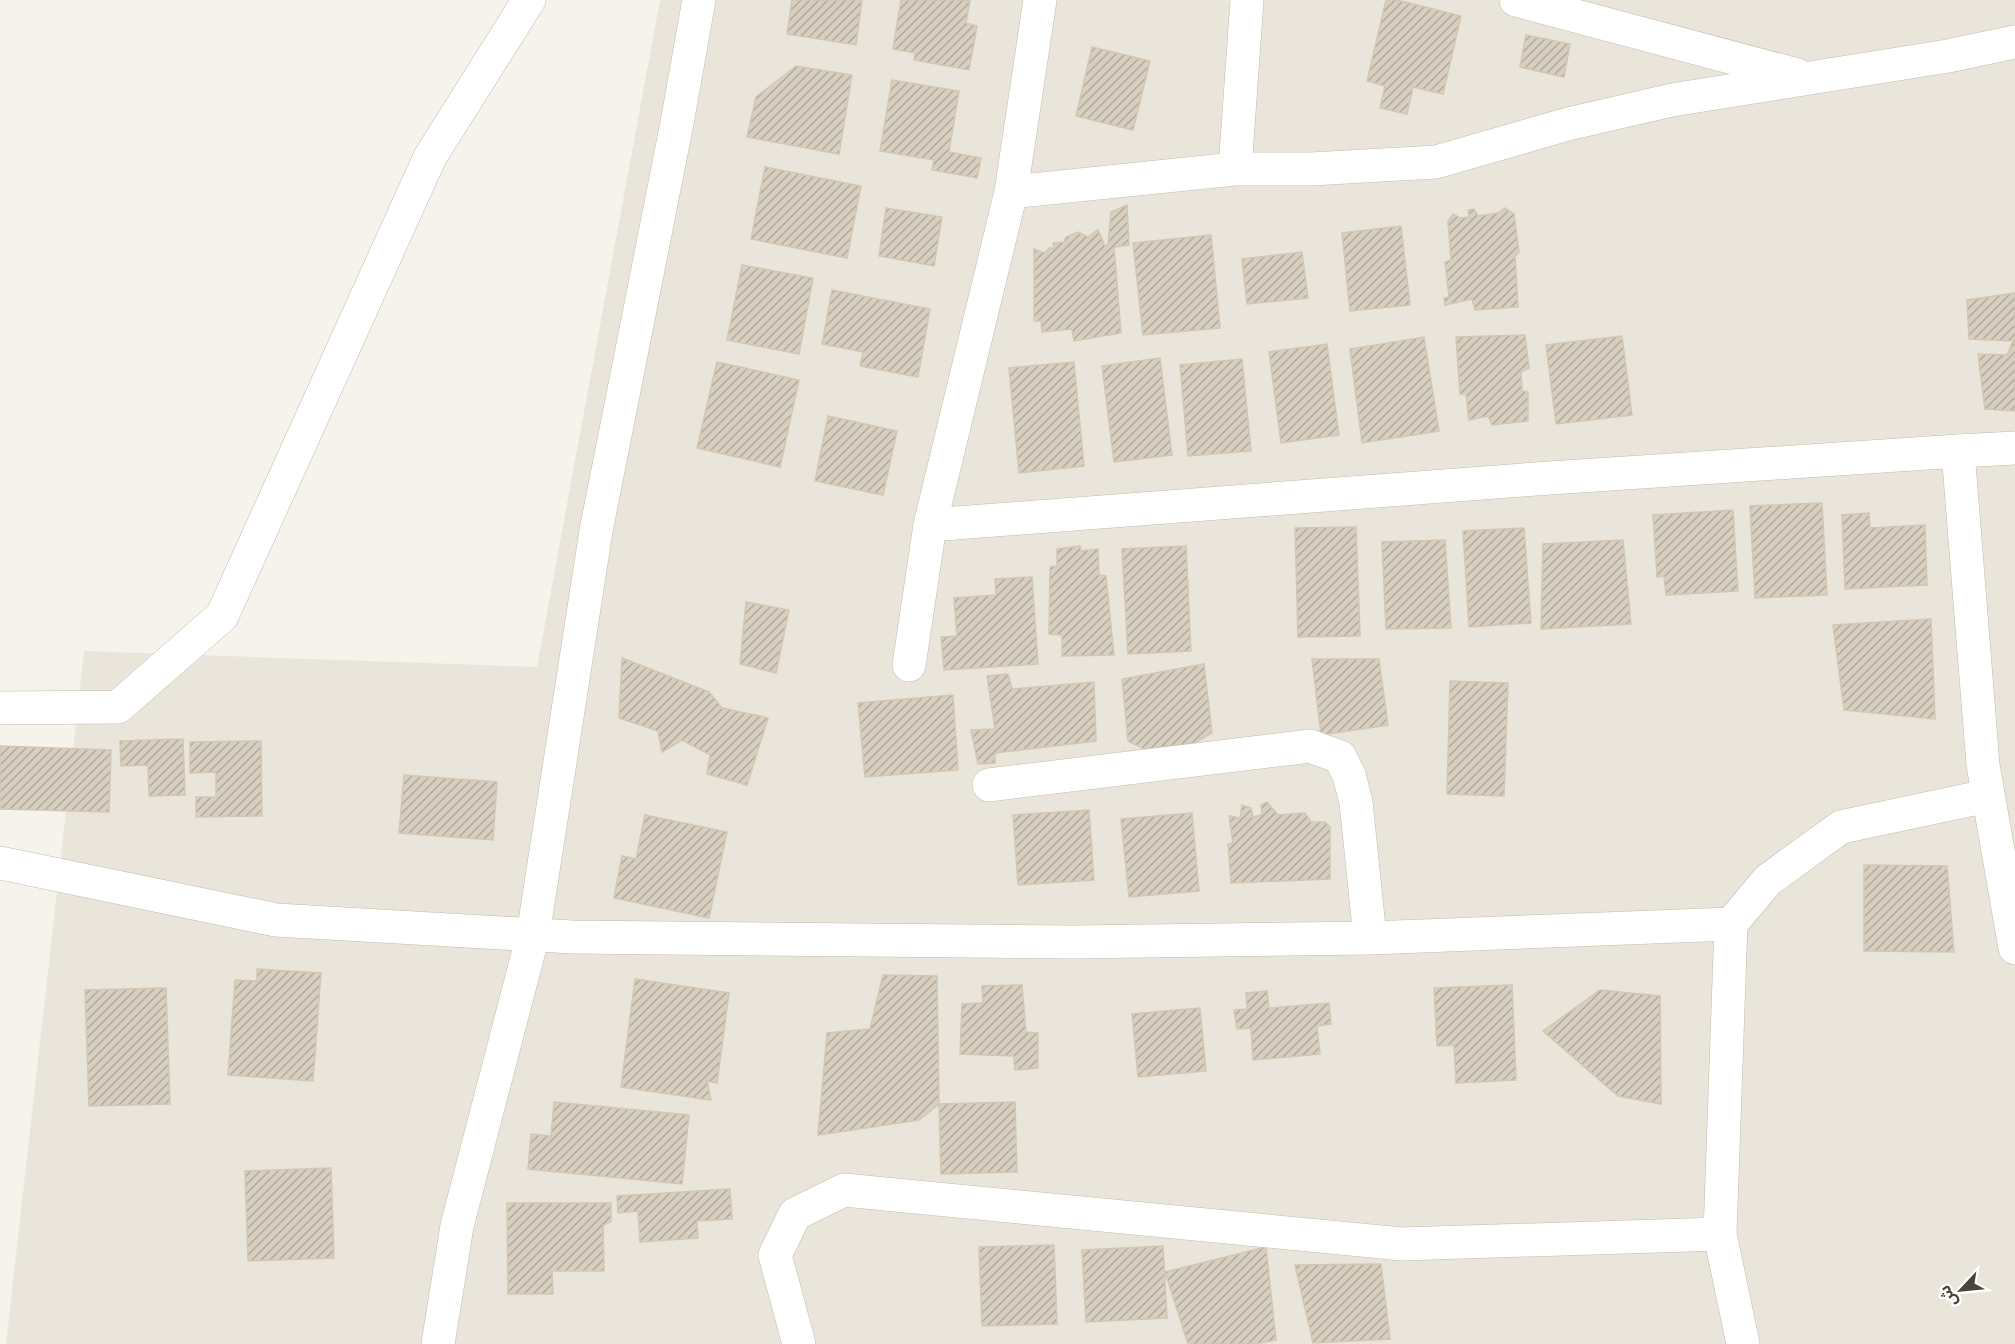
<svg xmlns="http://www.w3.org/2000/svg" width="2015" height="1344" font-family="Overpass,'Noto Sans Arabic',sans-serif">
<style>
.residential{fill:#eae5da}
.building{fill:url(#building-hatch);stroke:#d3c7b4;stroke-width:1.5}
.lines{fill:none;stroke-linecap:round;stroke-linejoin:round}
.minor-casing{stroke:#c2bbae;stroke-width:34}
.minor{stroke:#fff;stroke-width:33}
</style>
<defs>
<pattern id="building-hatch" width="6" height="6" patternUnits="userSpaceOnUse" patternTransform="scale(1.5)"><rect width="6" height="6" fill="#d8cfc1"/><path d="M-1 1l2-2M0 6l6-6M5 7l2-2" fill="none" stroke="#b1aa9e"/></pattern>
</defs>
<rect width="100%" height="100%" fill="#f6f3ec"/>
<path class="residential" d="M660 0H2015V1344H6L84 651 537 667Z"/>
<path class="building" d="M792 0H862L856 45 787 34Z
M901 0H970L966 23 977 26 969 70 914 60 915 53 893 49Z
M1386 0H1397L1461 16 1443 94 1413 87 1407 114 1380 108 1385 86 1367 81Z
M1526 35 1570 44 1564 77 1520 67Z
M1092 47 1150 61 1133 130 1076 116Z
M796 66 852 75 839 154 747 137 756 97Z
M892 80 959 91 949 152 981 158 977 178 932 170 934 160 880 151Z
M765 167 861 186 847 258 751 239Z
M1127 205 1129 245 1114 247 1121 333 1074 341 1072 329 1042 332 1041 321H1034V249L1045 253 1049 248H1054L1053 243 1064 242 1066 237 1078 232 1088 237 1098 230 1105 246 1108 244 1111 212Z
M886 208 942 217 934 266 879 256Z
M1505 208 1514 214 1519 252 1515 256 1518 307 1475 310 1472 299 1445 305 1444 298 1449 297 1445 262 1451 260 1448 222 1453 214 1460 218 1469 217 1468 210 1474 209 1478 216 1498 213Z
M1401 226 1410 305 1350 311 1342 233Z
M1211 235 1220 328 1143 335 1133 243Z
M1302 252 1308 298 1247 304 1242 259Z
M742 265 813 278 799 354 727 340Z
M832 290 930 309 918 377 860 366 863 352 822 344Z
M2015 293V411L1985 409 1978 354 2007 355 2013 341 1969 339 1967 300Z
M1525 335 1529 368 1521 372 1522 391 1528 392V421L1492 425 1488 416 1469 420 1466 394H1460L1456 337Z
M1622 336 1632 415 1556 424 1546 345Z
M1424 337 1439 431 1362 443 1350 349Z
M1327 344 1339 435 1281 443 1269 352Z
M1160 358 1172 455 1114 462 1102 366Z
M1242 359 1251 451 1188 456 1180 365Z
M717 362 799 380 780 467 697 448Z
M1074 362 1084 466 1019 473 1009 368Z
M828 416 897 431 883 495 815 481Z
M1822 503 1827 595 1755 598 1750 506Z
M1733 510 1738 591 1666 595 1664 576 1657 577 1653 515Z
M1869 513 1870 528 1925 525 1927 585 1845 589 1842 515Z
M1356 527 1360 636 1298 637 1295 528Z
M1524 528 1531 623 1469 627 1463 531Z
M1445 540 1451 628 1386 629 1382 542Z
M1623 540 1631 624 1541 629 1543 544Z
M1080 546 1081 551 1098 549 1099 575 1106 576 1114 655 1062 656V635L1049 634 1050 567 1057 566V549Z
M1186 546 1191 651 1128 654 1122 549Z
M1032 577 1038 664 944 670 941 637 957 636 954 598 996 595 995 579Z
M746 602 789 610 776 673 740 664Z
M1931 619 1935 719 1844 710 1833 625Z
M622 658 709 692 722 708 768 718 747 785 707 774 710 755 682 740 662 752 658 731 619 718Z
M1312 659H1379L1388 725 1321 735Z
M1204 664 1212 733 1194 743 1144 749 1128 741 1122 679Z
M1008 674 1012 689 1094 682 1096 741 995 753V763L978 764 971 730 995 729 987 676Z
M1450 681 1508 683 1504 796 1447 794Z
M953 695 958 770 865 777 858 703Z
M183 739 185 795 149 796 148 765 121 766 120 741Z
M261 741 262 816 196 817V797H216V772L190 773V742Z
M0 746 111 750 109 812 0 809Z
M404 775 497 782 493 840 399 833Z
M1267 802 1278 815 1305 813 1311 822H1325L1330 827V879L1231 883 1228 844 1233 843 1229 816 1240 818 1242 805 1251 808 1253 817 1262 815 1261 805Z
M1089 810 1094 880 1018 885 1013 815Z
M1192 813 1199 891 1129 897 1121 819Z
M645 815 727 832 709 918 614 898 622 856 636 859Z
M1864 865 1947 866 1954 952 1864 951Z
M257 969 321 973 313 1081 228 1075 235 980 257 981Z
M883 975 937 976 939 1104 919 1120 818 1135 827 1033 870 1029Z
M635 979 729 993 717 1083 707 1081 711 1100 621 1087Z
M1022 985 1026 1032 1038 1033V1068L1015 1070 1014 1056 960 1054 962 1004 983 1003 982 986Z
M1512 985 1516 1080 1456 1083 1454 1045 1437 1046 1434 988Z
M166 988 170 1104 89 1106 85 990Z
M1600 990 1660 996 1661 1104 1618 1096 1543 1031Z
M1267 991 1269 1008 1329 1003 1331 1024 1317 1026 1320 1054 1253 1060 1251 1028 1237 1029 1234 1010 1247 1009 1246 993Z
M1200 1008 1206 1071 1138 1077 1132 1014Z
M554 1102 689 1115 682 1184 528 1169 531 1134 551 1136Z
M1015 1102 1017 1172 941 1174 939 1104Z
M331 1168 334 1258 248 1261 245 1171Z
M730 1189 732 1219 697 1221 698 1238 640 1242 638 1211 618 1213 617 1196Z
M507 1203H611V1222L603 1225 604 1271H552L553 1294H508Z
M1054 1245 1057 1324 982 1326 979 1247Z
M1163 1246 1167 1318 1086 1322 1082 1250Z
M1266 1247 1276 1340 1255 1344H1188L1165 1272Z
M1381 1264 1390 1339 1313 1343 1295 1265Z"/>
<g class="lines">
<g class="minor-casing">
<path id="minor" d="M1516 0 1797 75
M1235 169 1247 0
M1011 192 1235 169H1311L1436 162 1568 124 1672 100 1948 56 2015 42
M1958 451 1983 765 2015 948
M930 525 1535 479 1958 451 2015 448
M909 665 930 525 1011 192 1040 0
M0 708 118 707 222 616 430 157 529 0
M989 785 1310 746 1340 757 1349 775 1356 802 1370 938
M0 863 276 920 572 937 1074 942 1370 938 1731 924 1720 1234 1743 1344
M1731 924 1768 880 1841 827 1987 796
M438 1344 457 1226 533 935 596 531 677 123 699 0
M799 1344 775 1255 795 1214 844 1190 1402 1244 1720 1234"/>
</g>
<use href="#minor" class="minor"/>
</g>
<g transform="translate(1961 1290) rotate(244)" stroke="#ffffff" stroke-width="4.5" paint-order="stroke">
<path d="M0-4.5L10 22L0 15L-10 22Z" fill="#4b4439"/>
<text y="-9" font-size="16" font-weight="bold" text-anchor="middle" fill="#4b4439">ش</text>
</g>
</svg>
